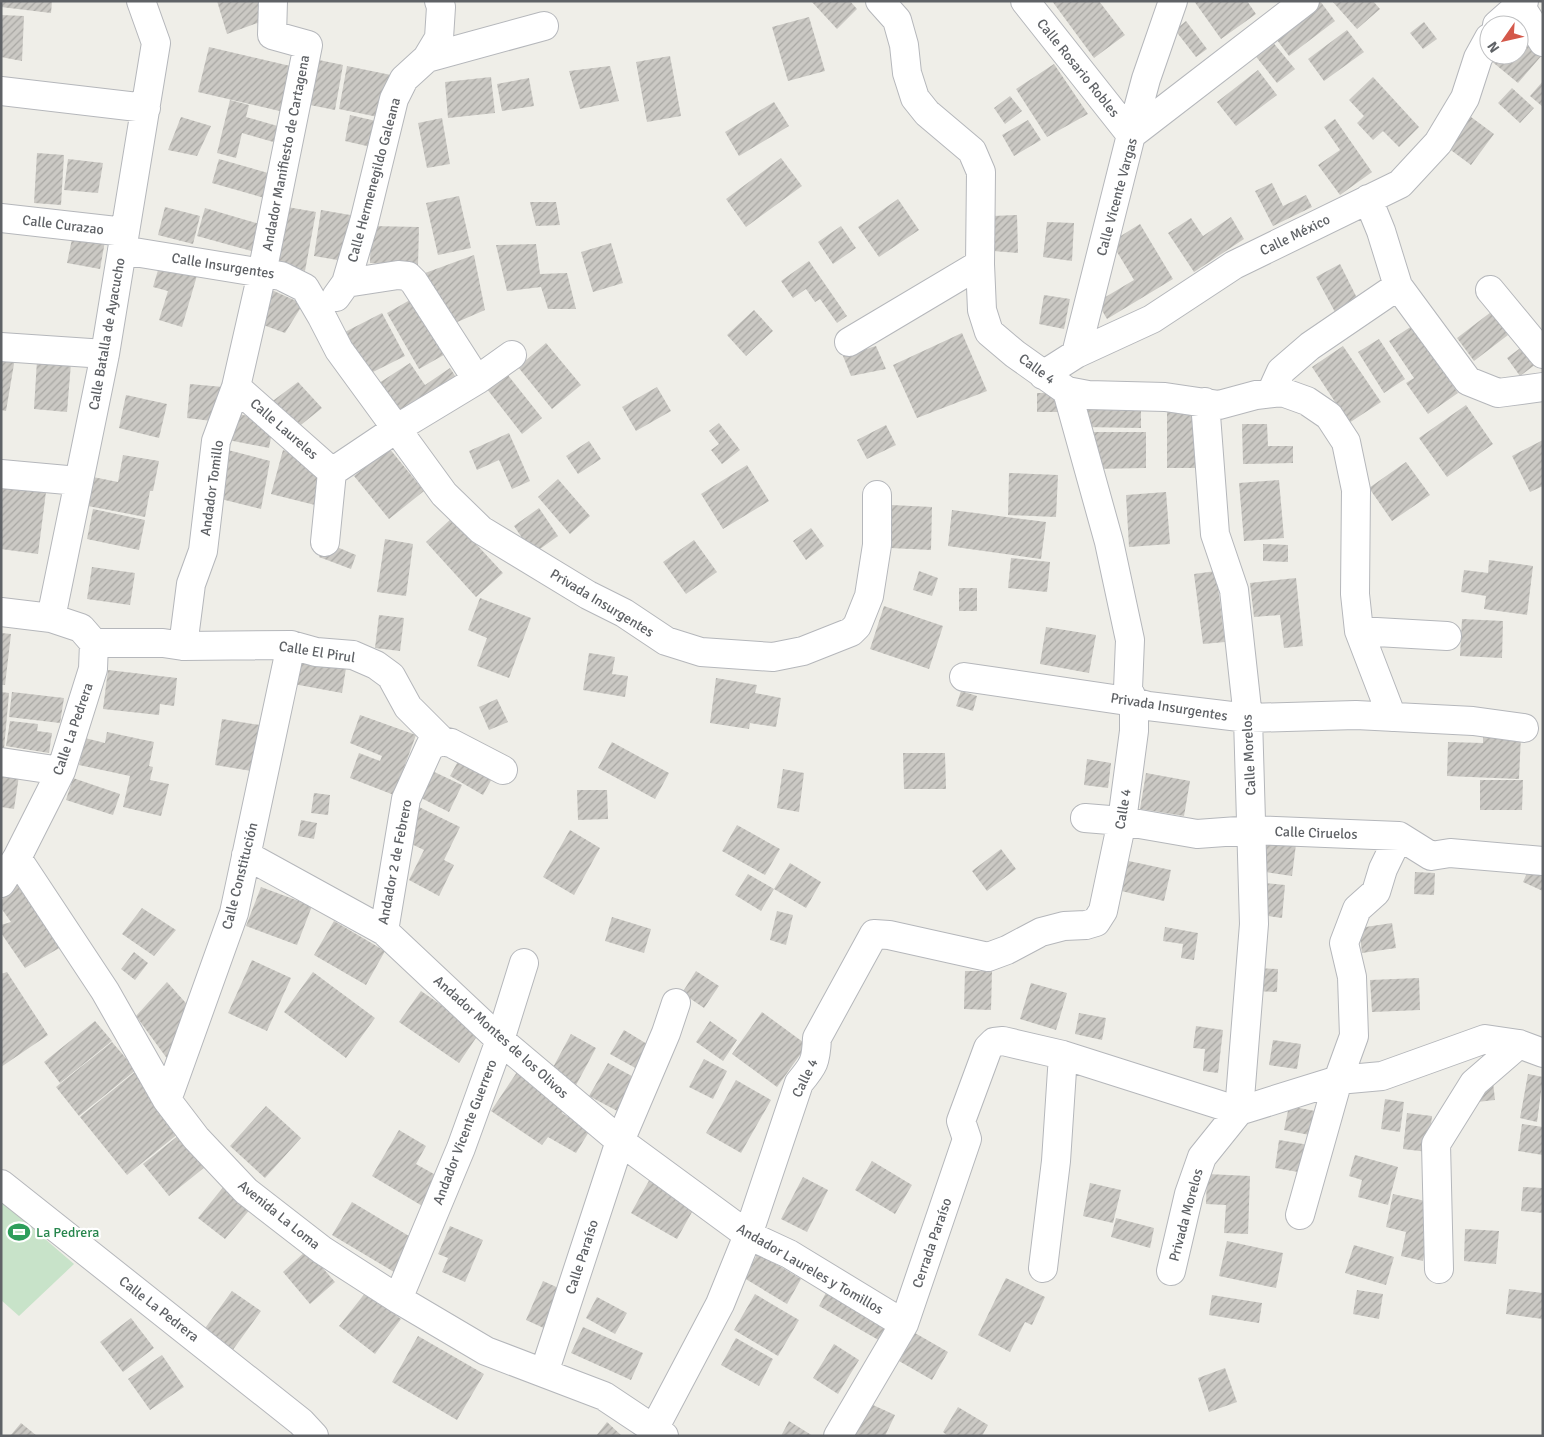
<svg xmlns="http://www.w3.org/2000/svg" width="1544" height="1437" font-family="Signika,sans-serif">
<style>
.pitch{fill:#c8e3c9}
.building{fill:url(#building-hatch)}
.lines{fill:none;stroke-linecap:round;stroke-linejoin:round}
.minor-casing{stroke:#b5b7bb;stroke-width:30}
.minor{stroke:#fff;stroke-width:28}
.labels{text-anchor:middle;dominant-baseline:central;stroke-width:4.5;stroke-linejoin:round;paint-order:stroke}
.street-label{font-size:14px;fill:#5f6266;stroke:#fff}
.leisure-label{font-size:14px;fill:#27864d;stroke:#fff;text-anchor:start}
</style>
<defs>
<pattern id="building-hatch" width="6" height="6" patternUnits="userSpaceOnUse" patternTransform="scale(1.25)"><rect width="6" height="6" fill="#cbc9c4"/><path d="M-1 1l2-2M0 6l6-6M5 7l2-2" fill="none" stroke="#a8a7a3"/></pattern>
</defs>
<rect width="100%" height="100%" fill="#efeee8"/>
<path class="pitch" d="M1 1201 74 1264 19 1316 1 1300Z"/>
<path class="building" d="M1 1H52L51 13 1 7Z
M217 1H267L260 22 227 34Z
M811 1H850L857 9 837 29Z
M1052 1H1099L1125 35 1094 58Z
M1194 1H1247L1256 14 1221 39Z
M1310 1H1320L1335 21 1289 56 1271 32Z
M1332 1H1373L1380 9 1357 29Z
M1 15 24 16 22 61 1 57Z
M809 17 825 71 788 81 772 27Z
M1514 20 1543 45V54L1518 83 1484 55 1489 49V55H1519V25H1509Z
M1186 21 1207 49 1196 57 1175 30Z
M1424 22 1437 39 1423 49 1410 33Z
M1347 30 1364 52 1324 81 1308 59Z
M1267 35 1295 69 1277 83 1250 49Z
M209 47 299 68 288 113 198 92Z
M670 56 681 116 647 122 636 62Z
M319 60 343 65 335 110 310 105Z
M1054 64 1088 114 1047 137 1016 89Z
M347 66 391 75 383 118 339 109Z
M610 66 619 101 580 109 569 71Z
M1258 70 1277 95 1236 126 1217 102Z
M491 77 495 113 448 118 445 82Z
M1373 77 1419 127 1399 147 1383 131 1373 140 1357 123 1364 116 1349 100Z
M529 78 534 106 502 111 497 84Z
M1543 81V107L1530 96Z
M1512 88 1534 108 1520 123 1498 103Z
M1010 96 1022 111 1005 124 994 108Z
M230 100 249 105 246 117 288 129 284 145 242 133 236 158 217 153Z
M774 102 789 126 739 156 725 132Z
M1467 114 1494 134 1471 165 1444 145Z
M350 115 376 121 371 147 345 141Z
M181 117 211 126 197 156 168 150Z
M442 118 450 164 427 168 418 123Z
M1335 119 1372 172 1340 195 1318 165 1340 150 1324 127Z
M1028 120 1041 140 1014 156 1002 135Z
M37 153 64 155 61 205 34 203Z
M781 158 802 186 746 227 726 199Z
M68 159 103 163 98 193 64 190Z
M219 159 275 175 268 199 212 183Z
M1272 183 1283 206 1306 195 1312 207 1273 226 1255 191Z
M459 196 471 248 438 255 426 203Z
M898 199 919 230 879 257 858 227Z
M530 202H556L560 225 536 226Z
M165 207 200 216 193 244 158 235Z
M287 207 316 212 305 271 276 265Z
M205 208 263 225 255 252 197 236Z
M321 210 356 216 349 262 314 256Z
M1017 215 1018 253 993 251 992 216Z
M1231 217 1244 239 1194 272 1168 233 1191 218 1203 236Z
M1047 222 1074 223 1072 261 1043 257Z
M1140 224 1173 279 1107 319 1097 302 1134 280 1111 242Z
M371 226 419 227 418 265 370 263Z
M841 226 856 248 833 264 818 242Z
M73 234 105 241 100 269 67 263Z
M611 243 623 283 593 292 581 252Z
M536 244 540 274 567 273 576 309H548L541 287 507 291 496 245Z
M474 255 485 310 448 326 417 276Z
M161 260 198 272 182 327 159 320 168 291 153 287Z
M809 261 847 316 837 323 820 299 815 302 806 289 793 298 781 281Z
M1340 264 1358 300 1335 312 1316 277Z
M265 287 303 304 285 333 258 323Z
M1044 295 1070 299 1064 329 1039 324Z
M417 296 449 352 419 369 387 313Z
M754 310 773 331 746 356 727 335Z
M1491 312 1508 335 1474 361 1457 338Z
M382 313 405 356 367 375 345 332Z
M1412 326 1458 393 1428 414 1406 383 1414 378 1389 341Z
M962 333 987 391 917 418 893 365Z
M1379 339 1405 379 1384 393 1358 352Z
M546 343 581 385 552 409 518 367Z
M1527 343 1540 361 1520 376 1507 358Z
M876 346 886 369 851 376 843 356Z
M1343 346 1381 402 1349 423 1312 367Z
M1 356 15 358 6 411 1 410Z
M37 360 71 363 67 412 34 409Z
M410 363 425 385 450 368 459 382 402 418 379 383Z
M503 369 542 418 522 434 483 384Z
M298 382 322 408 297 428 270 403Z
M190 384 223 387 220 422 187 418Z
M657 387 671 411 636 431 622 407Z
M1037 393H1060V412H1037Z
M126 395 167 404 159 438 119 428Z
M1085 397H1141V428L1084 427Z
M1466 405 1493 444 1447 477 1419 438Z
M1167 410H1197V468H1167Z
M228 412 274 421 269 448 223 439Z
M719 423 740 450 722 464 711 450 719 444 709 431Z
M1242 424H1267L1268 446H1293V463L1243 464Z
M886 425 896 445 867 459 857 440Z
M1092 432H1146V468L1092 469Z
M509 433 530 481 512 489 499 460 477 470 469 451Z
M1543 440V486L1530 492 1512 456Z
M589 441 601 459 578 474 566 456Z
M389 448 424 491 389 519 354 476Z
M224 449 270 461 261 509 213 497Z
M283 450 316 463 328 477 323 507 271 494Z
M123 455 159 461 153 491H150L145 517 88 506 93 477 118 482Z
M1406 462 1430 495 1392 521 1369 488Z
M747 465 769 501 723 529 701 494Z
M1009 473 1058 475 1056 517 1008 515Z
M3 478 47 484 38 554 1 549V494Z
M558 479 590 516 570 534 538 497Z
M1279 480 1284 538 1244 541 1239 483Z
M1166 492 1170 544 1129 547 1126 495Z
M891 505 932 507 931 550 890 548Z
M539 508 558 536 533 554 514 526Z
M93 509 145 520 139 550 87 539Z
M952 510 1046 522 1041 559 948 546Z
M452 518 503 573 476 597 426 542Z
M811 528 824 546 806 560 793 541Z
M385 539 413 544 406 596 377 592Z
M694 540 717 572 686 594 663 562Z
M325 542 356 555 351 569 319 557Z
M1263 544 1288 545V562L1263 561Z
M1011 558 1050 562 1047 592 1008 588Z
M1489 560 1533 566 1527 615 1484 609 1486 596 1461 592 1464 570 1488 573Z
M92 567 135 573 130 605 87 599Z
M919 571 938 578 932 596 913 590Z
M1216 571 1225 642 1203 644 1194 574Z
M1296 578 1303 646 1284 648 1280 615 1254 617 1250 583Z
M959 588H977V611H959Z
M480 598 531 618 509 678 477 666 487 638 468 630Z
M884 606 943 626 929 669 870 649Z
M379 615 404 618 400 651 375 648Z
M1462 619 1503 621 1502 658 1460 656Z
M1046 627 1096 635 1089 673 1040 664Z
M1 633 11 634 5 685H1Z
M294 652 347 662 342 693 288 683Z
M589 653 615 657 612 674 628 676 625 697 583 690Z
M108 670 177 678 174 706 160 704 159 715 103 709Z
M716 678 757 685 755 693 781 698 776 727 750 723 749 729 710 723Z
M961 691 977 696 973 711 956 706Z
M1 692 9 693 4 749H1Z
M12 692 64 698 60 723 9 717Z
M497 699 508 722 489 730 479 707Z
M360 715 416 735 394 795 350 778 359 753 380 761 382 756 350 743Z
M222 719 266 726 258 772 215 765Z
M10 721 38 724 37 731 52 733 49 753 6 746Z
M107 732 154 742 149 766 153 767 150 780 169 784 161 816 123 807 130 776 79 765 85 738 105 743Z
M1483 734 1521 735 1519 779 1447 776 1448 742 1483 743Z
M612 742 669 773 655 799 598 768Z
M903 753H945L946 789H904Z
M462 754 495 773 483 795 450 776Z
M1087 759 1111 763 1108 788 1084 785Z
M1 766 20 769 14 809 1 807Z
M428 769 462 785 449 812 415 795Z
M783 769 804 773 799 812 777 808Z
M1146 773 1190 781 1184 816 1140 809Z
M73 778 120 794 113 815 66 800Z
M1480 780H1523L1522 810H1480Z
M577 790H607L608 819 578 820Z
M314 793 330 795 328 815 311 813Z
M419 807 460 827 444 860 454 865 439 896 409 880 424 850 403 840Z
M301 820 317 823 314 839 298 836Z
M737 825 780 849 765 875 722 851Z
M570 830 600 848 574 895 543 877Z
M1262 839 1296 844 1292 876 1258 871Z
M1001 849 1016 869 987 891 972 871Z
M1124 860 1171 870 1164 901 1117 890Z
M790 863 821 882 806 908 774 889 761 911 735 895 748 874 774 889Z
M1530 866 1543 872V891L1523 882Z
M1415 872 1435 873 1434 895 1414 894Z
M15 882 61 947 25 968 1 933V925L11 922 1 908V901Z
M1264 883 1285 885 1282 918 1261 915Z
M261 887 312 906 297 945 246 926Z
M142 908 176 930 154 956 122 934Z
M777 911 793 915 786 945 770 940Z
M612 917 651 929 644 953 605 941Z
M334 921 385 951 366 985 314 955Z
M1392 923 1396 948 1362 953 1359 928Z
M1165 927 1198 933 1194 960 1181 958 1183 944 1163 941Z
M134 952 148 963 135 980 121 969Z
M252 960 291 978 267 1031 228 1013Z
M1254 968 1278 969 1277 992 1253 991Z
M696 971 719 986 704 1008 682 993Z
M965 971H992L991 1010 964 1009Z
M7 972 48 1035 1 1067V974Z
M313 972 375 1018 346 1058 284 1012Z
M1419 978 1420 1010 1372 1012 1370 980Z
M167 982 193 1011 171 1064 136 1016Z
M1031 983 1067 993 1056 1030 1020 1019Z
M421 991 480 1032 459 1063 399 1022Z
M762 1012 807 1045 777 1087 732 1054Z
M1079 1013 1106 1018 1102 1040 1075 1034Z
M95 1021 112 1041 60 1083 44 1062Z
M710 1021 737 1040 723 1061 696 1042Z
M1196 1026 1223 1030 1218 1073 1203 1071 1205 1049 1193 1048Z
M624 1030 652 1047 639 1070 610 1054Z
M571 1034 596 1048 575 1087 550 1073Z
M1273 1040 1301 1044 1297 1069 1269 1065Z
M112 1042 136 1070 79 1116 56 1087Z
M704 1059 727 1071 713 1099 689 1087Z
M608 1063 639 1080 621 1113 589 1096Z
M136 1071 184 1129 127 1175 80 1117Z
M517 1072 567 1105 562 1113 590 1130 576 1153 548 1137 542 1145 491 1111Z
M1528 1074 1543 1077 1537 1122 1520 1118Z
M736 1080 771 1100 741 1153 706 1133Z
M1493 1082 1495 1100 1477 1102 1479 1085Z
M1385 1099 1404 1102 1400 1132 1381 1129Z
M266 1106 301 1138 265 1178 230 1146Z
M1289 1106 1320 1112 1315 1136 1284 1130Z
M1407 1113 1432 1116 1428 1152 1403 1149Z
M1522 1124 1543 1127V1155L1518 1151Z
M399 1130 426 1146 416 1164 441 1178 424 1207 372 1176Z
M184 1131 210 1163 169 1196 143 1164Z
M1279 1140 1309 1145 1304 1173 1275 1168Z
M1355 1155 1398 1167 1388 1205 1358 1197 1362 1180 1349 1176Z
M872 1161 912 1185 895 1214 855 1190Z
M1207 1174 1250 1176 1248 1234 1224 1233 1226 1205 1206 1204Z
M651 1177 697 1203 677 1239 631 1213Z
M803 1177 828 1190 807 1232 781 1219Z
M1090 1183 1121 1190 1113 1223 1083 1216Z
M225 1185 252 1207 225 1239 198 1218Z
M1523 1187 1543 1188V1213L1521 1211Z
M1393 1194 1430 1202 1423 1236 1428 1237 1423 1261 1401 1256 1406 1232 1386 1227Z
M352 1202 414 1239 394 1272 332 1235Z
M1116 1218 1154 1228 1150 1248 1111 1237Z
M450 1226 483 1240 465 1282 442 1272 448 1258 438 1254Z
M1465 1229 1499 1231 1496 1264 1464 1261Z
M1227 1241 1283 1253 1276 1288 1219 1276Z
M1354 1245 1394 1257 1386 1285 1345 1273Z
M307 1250 335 1282 310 1304 283 1272Z
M758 1253 801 1279 787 1304 744 1278Z
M1006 1278 1045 1297 1032 1325 1025 1322 1010 1352 978 1335Z
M543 1281 563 1290 546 1329 526 1320Z
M830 1285 893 1322 882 1342 819 1306Z
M1509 1289 1543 1293V1319L1506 1314Z
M1357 1290 1383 1294 1379 1319 1353 1314Z
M232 1291 261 1311 232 1351 203 1331Z
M366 1292 401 1319 375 1354 339 1326Z
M755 1294 799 1320 778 1356 734 1330Z
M1212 1295 1262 1303 1259 1323 1209 1315Z
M597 1297 627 1313 615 1334 586 1318Z
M131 1318 154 1348 123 1372 100 1342Z
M583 1327 643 1353 631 1380 571 1353Z
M915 1333 948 1352 932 1380 899 1361Z
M418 1336 484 1374 457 1420 392 1382Z
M736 1338 773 1359 759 1386 721 1365Z
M834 1344 859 1360 838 1394 813 1378Z
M162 1355 184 1387 150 1410 128 1379Z
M1225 1368 1237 1402 1209 1412 1198 1378Z
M862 1400 895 1415 885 1436H845Z
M958 1407 988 1425 982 1436H948L943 1432Z
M789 1421 813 1436H781Z
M607 1422 622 1436H596Z
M21 1423 37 1436H10Z"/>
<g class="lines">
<g class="minor-casing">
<path id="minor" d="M1025 1 1131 135
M1520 5 1543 42
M1497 25 1524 1
M427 58 544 26
M1 91 146 108
M1131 135 1146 79 1173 1
M1368 199 1381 231 1398 286 1468 381 1498 393 1543 387
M1 218 125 232
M122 250 281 276 305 288 322 317 339 350 444 494 481 530 588 595 624 613 666 641 701 652 773 657 803 651 851 632 857 626 869 596 877 545V495
M346 283 364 222 394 99 404 79 427 58 439 38 441 7 439 1
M1490 290 1543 354
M336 297 346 283 398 275 408 276 414 282 477 380
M849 342 980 264
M1 347 105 354
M1076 354 1131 135 1305 1
M1043 375 1076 354 1152 319 1234 265 1400 184 1438 143 1465 98 1478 58 1489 38
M236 387 332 472
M1067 391 1088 395 1165 397 1219 405 1256 395 1282 392 1307 401 1329 416 1346 442 1356 490 1355 594 1359 631 1392 717
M1271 393 1281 371 1310 346 1398 286
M1 474 78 481
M325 542 332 472 396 429 477 380 512 355
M1 612 51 618 81 628 94 643 93 669 61 771 17 858 1 883
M51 618 105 354 156 43 141 1
M1359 631 1447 636
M94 643H163L183 646 291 645 316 652 353 655 376 665 391 676 408 707 442 741
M183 646 191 584 203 551 216 441 236 387 262 273 308 45 272 35 273 1
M964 677 1134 702 1148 706 1248 718 1356 715 1473 721 1524 728
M442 741 451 743 503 770
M1 762 61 771
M1085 818 1122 821 1197 834 1252 830 1399 836 1431 856 1450 853 1543 861
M246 855 384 931 406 799 430 746 442 741
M17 858 105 991 167 1100 196 1138 246 1191 322 1250 398 1299 486 1351 604 1396 664 1436
M384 931 500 1040 620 1141 748 1235 789 1254 904 1324
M167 1100 234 913 291 645
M1 1184 301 1422 314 1436
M1300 1215 1338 1080 1354 1036 1352 977 1344 943 1357 909 1376 892 1383 869 1399 836
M1043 1268 1056 1161 1063 1055
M1439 1269 1436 1144 1474 1083 1519 1044
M1171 1271 1189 1194 1202 1157 1239 1111 1254 924 1248 718 1234 590 1215 534 1205 402
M398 1299 461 1148 500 1040 524 963
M544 1373 620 1141 666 1033 676 1003
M654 1429 720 1304 748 1235 799 1083C814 1065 816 1062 817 1038L874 934 889 935 988 957 1007 950 1041 932 1064 926 1086 925 1096 922 1103 911 1122 821 1134 731V702L1128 689 1130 640 1109 542 1067 391 1015 354 989 332 982 310 980 264 981 172 972 151 927 113 915 98 907 73 904 45 897 20 880 1
M838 1436 904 1324 967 1139 961 1121 988 1048 994 1042 1003 1041 1063 1055 1239 1111 1338 1080 1382 1076 1485 1039 1519 1044 1543 1053"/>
</g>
<use href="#minor" class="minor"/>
</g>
<defs>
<g id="stadium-bare" transform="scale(1.725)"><path d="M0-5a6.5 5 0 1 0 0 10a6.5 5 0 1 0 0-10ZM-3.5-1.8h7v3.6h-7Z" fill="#2e9e5b" stroke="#fff" stroke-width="2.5" paint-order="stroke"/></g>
</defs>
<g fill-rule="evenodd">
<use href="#stadium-bare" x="19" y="1232"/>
</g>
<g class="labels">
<g class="street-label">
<text transform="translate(1078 68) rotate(51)">Calle Rosario Robles</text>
<text transform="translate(286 153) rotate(-79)">Andador Manifiesto de Cartagena</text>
<text transform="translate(374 180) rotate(-75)">Calle Hermenegildo Galeana</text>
<text transform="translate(1117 197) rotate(-75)">Calle Vicente Vargas</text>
<text transform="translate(63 225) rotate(7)">Calle Curazao</text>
<text transform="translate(1295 235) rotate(-26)">Calle México</text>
<text transform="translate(223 266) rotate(9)">Calle Insurgentes</text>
<text transform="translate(107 334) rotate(-80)">Calle Batalla de Ayacucho</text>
<text transform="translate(1037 369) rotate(36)">Calle 4</text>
<text transform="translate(284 429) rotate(41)">Calle Laureles</text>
<text transform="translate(212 488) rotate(-82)">Andador Tomillo</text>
<text transform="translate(602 603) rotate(31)">Privada Insurgentes</text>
<text transform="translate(317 652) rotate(9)">Calle El Pirul</text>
<text transform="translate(1169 707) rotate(9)">Privada Insurgentes</text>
<text transform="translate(73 729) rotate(-71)">Calle La Pedrera</text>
<text transform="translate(1249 755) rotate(-93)">Calle Morelos</text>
<text transform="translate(1123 809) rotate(-81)">Calle 4</text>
<text transform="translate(1316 833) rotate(2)">Calle Ciruelos</text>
<text transform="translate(395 862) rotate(-79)">Andador 2 de Febrero</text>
<text transform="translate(240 876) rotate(-76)">Calle Constitución</text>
<text transform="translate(501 1037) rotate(42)">Andador Montes de los Olivos</text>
<text transform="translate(805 1078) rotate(-64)">Calle 4</text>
<text transform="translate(465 1132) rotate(-69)">Andador Vicente Guerrero</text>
<text transform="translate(279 1215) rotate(39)">Avenida La Loma</text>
<text transform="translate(1186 1215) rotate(-75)">Privada Morelos</text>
<text transform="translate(932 1243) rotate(-71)">Cerrada Paraíso</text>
<text transform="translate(582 1257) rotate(-72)">Calle Paraíso</text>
<text transform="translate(810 1269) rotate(30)">Andador Laureles y Tomillos</text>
<text transform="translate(159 1309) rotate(38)">Calle La Pedrera</text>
</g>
<g class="leisure-label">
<text x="36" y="1232">La Pedrera</text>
</g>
</g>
<rect width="1544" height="1437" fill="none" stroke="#5f6266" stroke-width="5"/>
<g transform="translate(1504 40) rotate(236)"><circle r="24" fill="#ffffff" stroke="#bfc0c2"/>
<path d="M0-4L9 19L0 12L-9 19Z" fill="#d4584a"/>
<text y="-8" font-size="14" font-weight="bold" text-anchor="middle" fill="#5f6266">N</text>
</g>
</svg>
